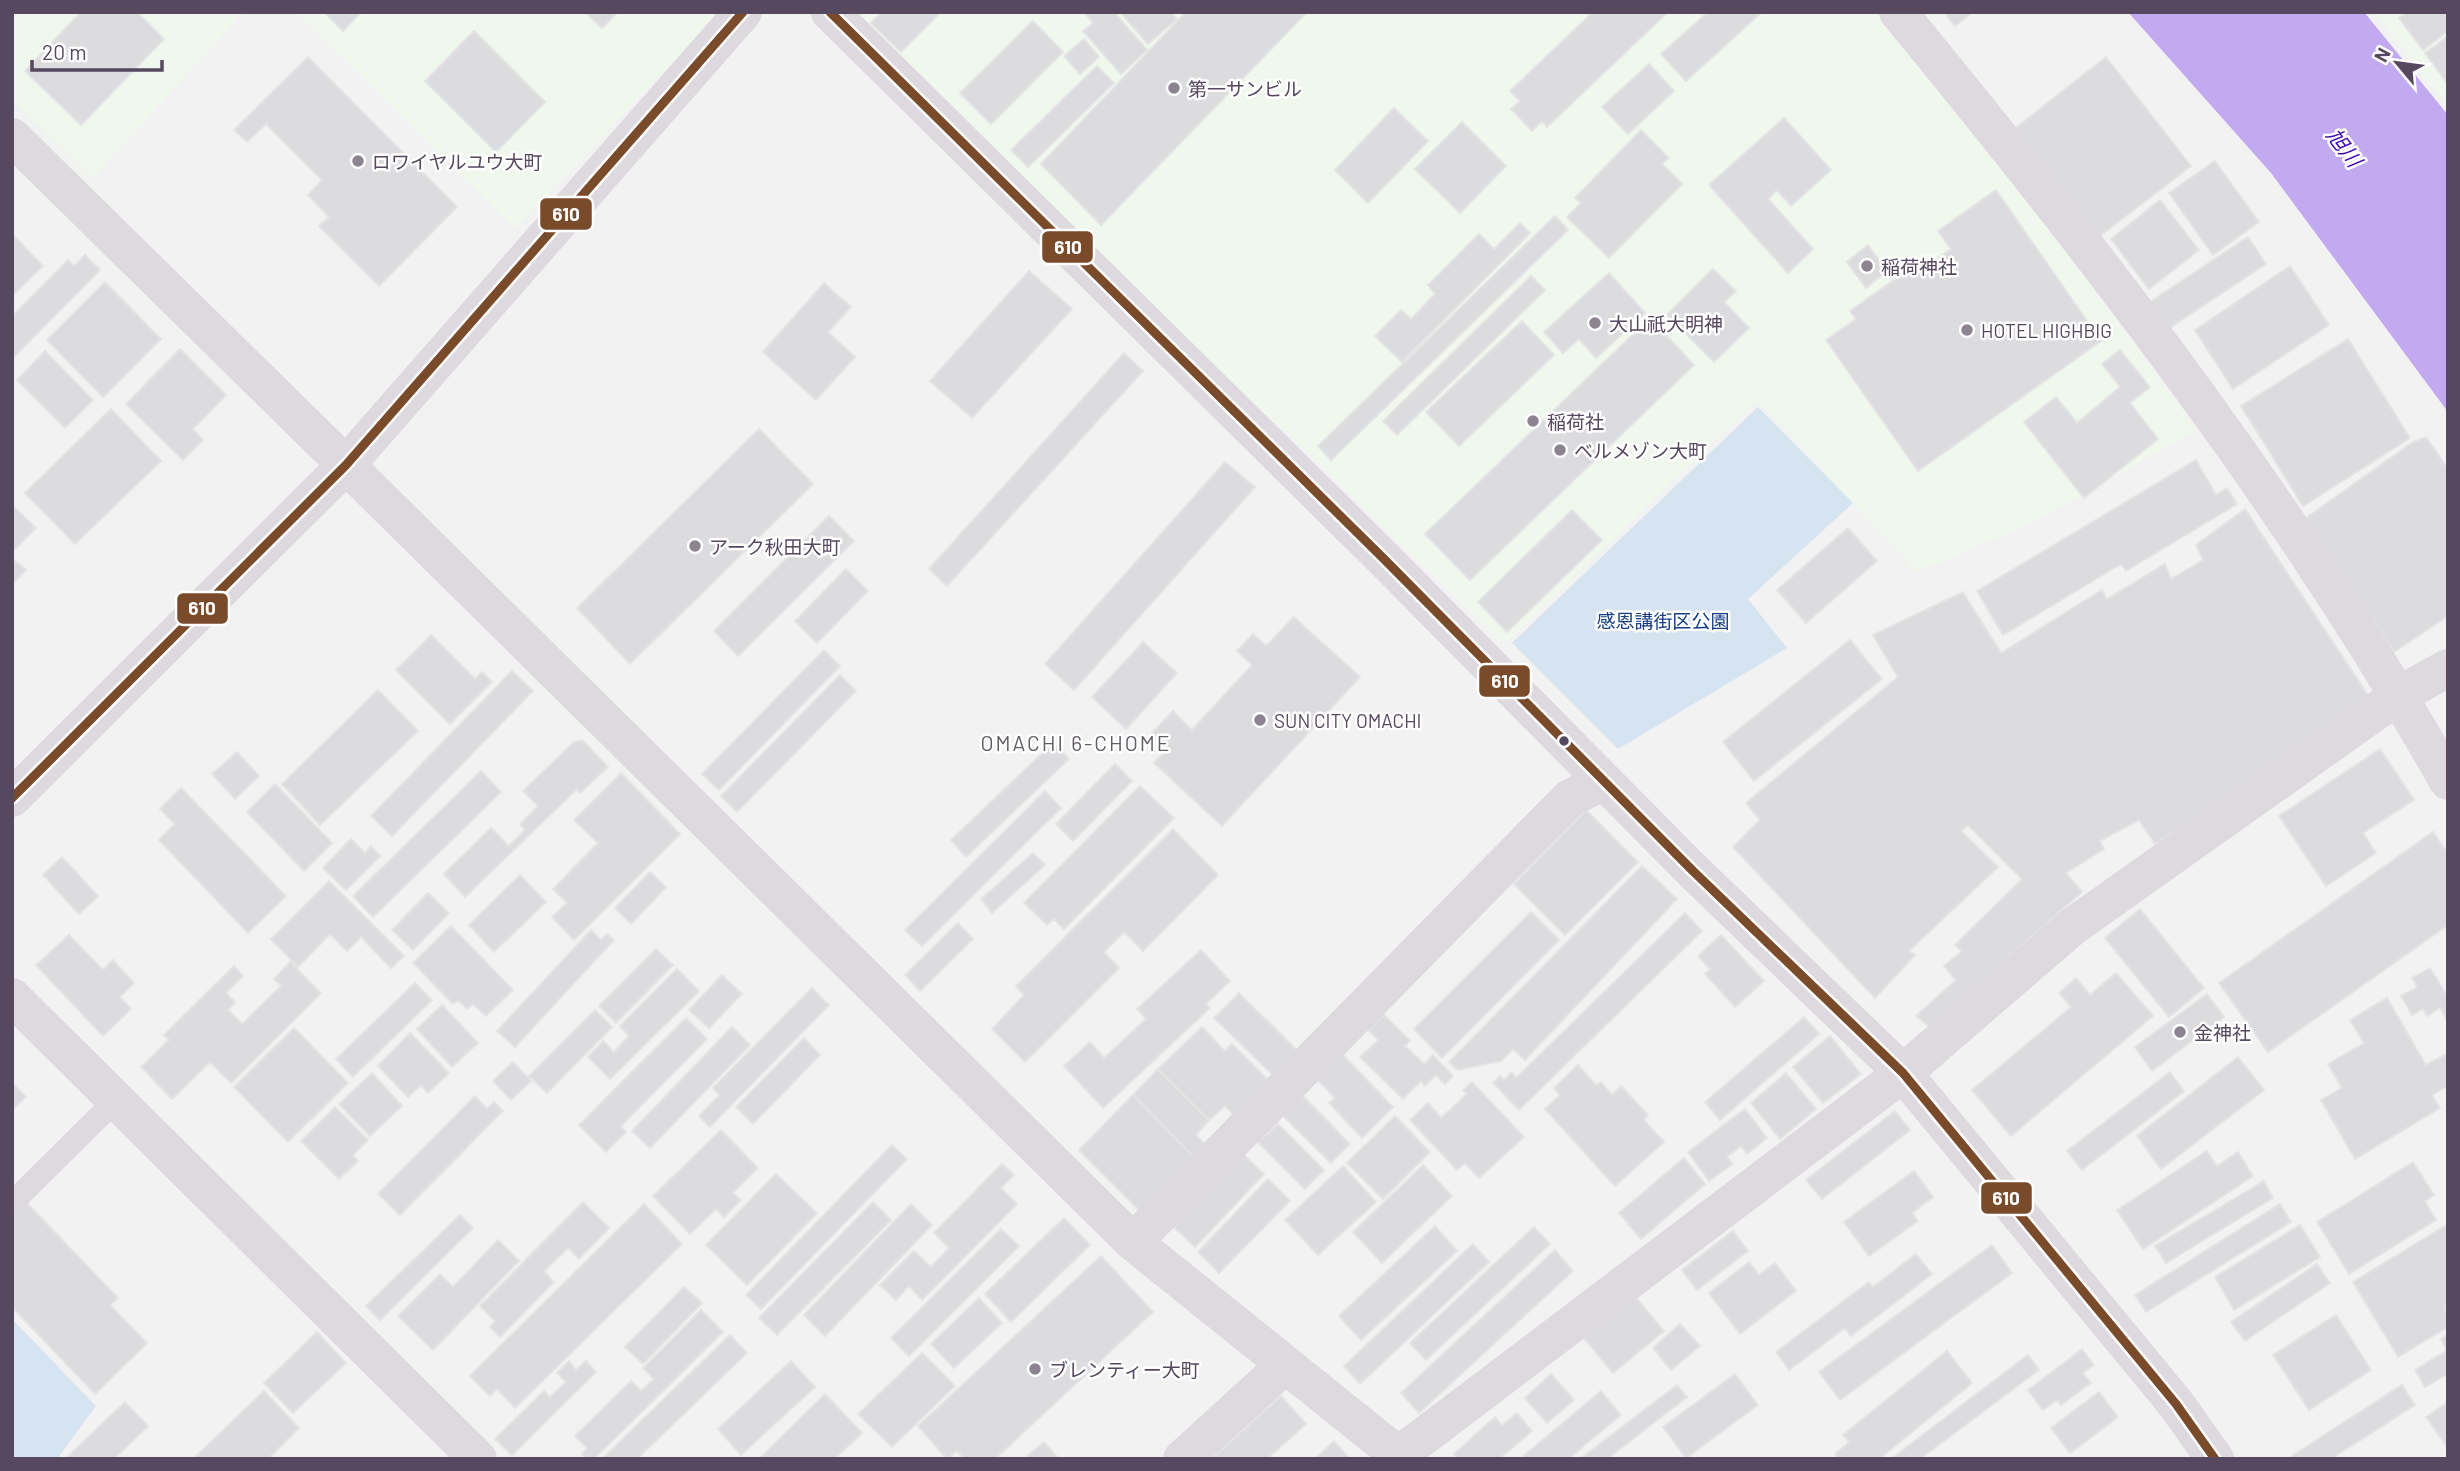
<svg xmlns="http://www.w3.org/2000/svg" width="2460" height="1471" font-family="Barlow,'Noto Sans JP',sans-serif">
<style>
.commercial{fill:#f0f8ee}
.green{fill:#d6e3f1}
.water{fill:#c2aaf0}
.building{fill:#dcdbdd;stroke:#e4e3e5;stroke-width:2}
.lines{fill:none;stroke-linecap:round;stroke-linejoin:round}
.service{stroke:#ddd9de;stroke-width:23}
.minor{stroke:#ddd9de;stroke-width:38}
.tertiary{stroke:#ddd9de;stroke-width:38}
.bus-1-casing{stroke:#fff;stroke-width:14}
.bus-1{stroke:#7a4b2a;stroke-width:9}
.poi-dot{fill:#8d8492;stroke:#fff;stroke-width:2.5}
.bus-dot{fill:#56485f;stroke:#fff;stroke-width:2.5}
.labels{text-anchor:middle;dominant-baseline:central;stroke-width:5;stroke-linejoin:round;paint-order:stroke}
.poi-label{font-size:19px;fill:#56485f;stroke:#fff;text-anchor:start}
.park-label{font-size:19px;fill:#153e84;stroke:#fff}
.water-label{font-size:21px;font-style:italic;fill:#4309b1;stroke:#fff}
.neighbourhood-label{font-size:21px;letter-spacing:2px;fill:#635d66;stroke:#fff}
.line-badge{stroke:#fff;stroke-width:2.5}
.badge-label{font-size:19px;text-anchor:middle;font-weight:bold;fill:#fff}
</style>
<rect width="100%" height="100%" fill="#f2f2f2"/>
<path class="commercial" d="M12 12H244L93 178 12 99Z
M297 12H721L515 228Z
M850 12H1881L1983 139 2197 430 2030 524 1918 572 1756 400 1505 644Z
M2375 12H2448V106Z"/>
<path class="green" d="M1758 407 1853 503 1748 599 1787 648 1618 749 1512 643Z
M12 1319 96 1406 57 1459H12Z"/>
<path class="water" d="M2128 12H2364L2448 115V412L2271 173Z"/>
<path class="building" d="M81 12H137L164 39 81 125 25 71Z
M324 12H361L343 31Z
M585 12H618L602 28Z
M882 12H941L901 52 871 23Z
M1084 12H1114L1147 50 1121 74 1083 31 1093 23Z
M1120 12H1171L1177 19 1148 44Z
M1186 12H1307L1101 225 1041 164Z
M1593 12H1668L1547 127 1542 121 1532 131 1511 109 1520 101 1510 91Z
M1708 12H1762L1686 81 1661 54Z
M1944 12H1973L1955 26Z
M2407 12H2448V31L2423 50 2399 18Z
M1033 21 1063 52 991 124 960 93Z
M474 31 545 102 496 152 425 81Z
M2448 36V82L2447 83 2425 53Z
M1084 39 1099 57 1080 74 1064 56Z
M308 57 457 207 379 286 319 226 329 217 308 195 322 180 266 124 247 142 234 130Z
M2106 57 2191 166 2097 238 2013 130Z
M1649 64 1674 91 1628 134 1602 107Z
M1097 66 1114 83 1028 167 1011 150Z
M1394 108 1428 141 1368 203 1335 170Z
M1784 118 1831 170 1791 206 1777 190 1768 199 1813 249 1788 273 1709 185Z
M1462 122 1506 166 1460 213 1415 169Z
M1641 130 1669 158 1662 164 1682 184 1609 258 1567 217 1581 203 1575 198Z
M2215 161 2259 222 2213 255 2169 193Z
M1996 190 2101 341 1918 471 1826 340 1856 319 1850 311 1915 265 1920 271 1951 249 1938 231Z
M2160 200 2199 250 2149 289 2111 239Z
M1555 216 1568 230 1331 460 1318 446Z
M1520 223 1530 233 1402 362 1375 336 1401 310 1411 319 1435 294 1428 285 1479 234 1494 249Z
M12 234 43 266 12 296Z
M2248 237 2266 264 2165 331 2147 304Z
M1868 245 1887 271 1866 288 1847 262Z
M85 255 100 270 12 359V316L68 260 74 266Z
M2290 266 2329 325 2233 389 2195 330Z
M1713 269 1736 291 1724 302 1749 328 1714 362 1667 315Z
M1029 271 1072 309 972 418 930 381Z
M1609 273 1645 313 1596 358 1579 339 1563 353 1544 332Z
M1531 276 1545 290 1397 435 1383 421Z
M105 282 161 339 103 397 47 340Z
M824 283 851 307 828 332 855 357 816 400 763 352Z
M1650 318 1694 365 1470 580 1425 534Z
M1522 321 1554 355 1459 446 1426 412Z
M2348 339 2410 438 2303 506 2241 406Z
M180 349 226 395 193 429 203 440 183 460 126 404Z
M2120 350 2150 387 2130 403 2158 439 2084 498 2024 422 2056 397 2077 423 2120 387 2102 364Z
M45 351 93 400 65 428 17 380Z
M1124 353 1143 371 947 586 929 569Z
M111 409 161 461 75 544 25 493Z
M1535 415 1540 420 1531 427 1527 422Z
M759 429 813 484 630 664 577 608Z
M2426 437 2448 469V616L2394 652 2306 518 2413 442Z
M2196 460 2216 495 2227 488 2237 504 2126 571 2121 564 2003 635 1977 591Z
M1225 462 1255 487 1074 690 1045 664Z
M12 505 36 528 14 550 12 549Z
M2245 509 2373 703 2155 844 2139 820 2100 841 2104 849 2066 873 2082 892 1930 1027 1916 1016 1956 980 1944 966 1962 951 1955 945 2022 879 1968 825 1961 831 1998 867 1909 951 1915 955 1875 998 1733 847 1760 820 1746 803 1898 677 1873 635 1963 592 2001 653 2102 590 2107 599 2165 564 2171 579 2203 560 2196 545Z
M1572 510 1602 540 1507 632 1478 602Z
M829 516 854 541 738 656 714 631Z
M1848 528 1877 561 1806 623 1777 590Z
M12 558 26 570 12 585Z
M846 569 868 591 817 643 795 621Z
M1294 617 1360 677 1222 826 1154 763 1167 749 1151 734 1173 711 1192 730 1252 665 1237 651 1253 634 1266 646Z
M431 635 475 679 482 672 492 682 450 724 396 670Z
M1850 640 1882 679 1754 781 1723 742Z
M1143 642 1177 673 1126 729 1092 697Z
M824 650 840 666 719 790 702 774Z
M512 671 533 691 392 836 371 816Z
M840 675 856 691 737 812 721 796Z
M378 690 418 731 320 825 282 784Z
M582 740 608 767 580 793 577 789 465 897 444 874 491 828 509 846 525 830 520 824 538 806 523 791 574 742Z
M1054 742 1069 759 966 857 951 840Z
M2380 749 2414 800 2363 833 2376 853 2326 886 2279 816Z
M237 752 259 776 235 799 212 774Z
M1115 764 1132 781 1073 841 1056 824Z
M481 771 501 792 373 917 353 896Z
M621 773 680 834 574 940 552 917 567 903 553 889 598 843 574 820Z
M275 784 332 843 304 871 247 812Z
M1140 786 1174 818 1064 929 1054 919 1047 925 1024 903Z
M181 788 286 896 248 933 159 840 175 824 160 809Z
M1045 791 1061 808 922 946 905 930Z
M1586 810 1638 862 1565 935 1514 884Z
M1173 829 1218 875 1143 951 1124 932 1104 952 1119 968 1025 1062 992 1029 1024 995 1016 986Z
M2433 832 2448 853V925L2268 1052 2219 983Z
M351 839 365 853 371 846 380 856 346 890 323 868Z
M1033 853 1045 865 992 913 981 899Z
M62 857 98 896 79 914 43 875Z
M1642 866 1677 899 1525 1060 1513 1049 1501 1061 1458 1070 1449 1062Z
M650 872 666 887 631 924 615 908Z
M520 875 546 902 494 952 469 925Z
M329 881 404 956 391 968 361 937 347 951 330 934 298 967 271 939Z
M428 893 449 913 413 950 392 930Z
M2140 909 2204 988 2169 1017 2105 938Z
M1531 912 1559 940 1442 1058 1414 1029Z
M1685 913 1702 931 1519 1110 1493 1083 1500 1076 1504 1080 1512 1072 1516 1078Z
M958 923 973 939 920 991 905 975Z
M451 926 513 990 486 1016 473 1004 467 1009 458 1000 453 1004 413 963Z
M591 930 601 940 607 934 614 940 515 1047 497 1031Z
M69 935 103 970 113 960 134 983 120 997 131 1009 103 1036 36 965Z
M1721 935 1764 981 1735 1007 1705 974 1710 969 1698 956Z
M656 949 673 965 616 1023 599 1006Z
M1201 950 1230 981 1206 1004 1210 1008 1103 1108 1064 1066 1090 1042 1104 1058 1146 1019 1137 1009Z
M290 962 321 993 231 1083 210 1062 172 1099 141 1067 169 1040 164 1035 234 966 243 976 226 993 235 1002 228 1010 242 1024 281 986 274 979Z
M2430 968 2448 997V1021L2440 1008 2427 1016 2423 1009 2412 1015 2401 996 2417 987 2412 978Z
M677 969 699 991 610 1079 588 1057 603 1041 614 1052 629 1036 620 1026Z
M2116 973 2153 1016 2011 1136 1972 1090 2071 1007 2059 993 2076 978 2090 995Z
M722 975 742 994 709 1028 689 1010Z
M415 983 432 1000 353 1077 336 1059Z
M812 988 829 1005 710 1127 699 1116 720 1095 713 1088Z
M1239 993 1302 1055 1278 1080 1214 1018Z
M2207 994 2224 1017 2152 1071 2135 1047Z
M2387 998 2426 1065 2448 1053V1086L2432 1095 2440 1108 2355 1159 2321 1100 2342 1088 2328 1064 2364 1043 2350 1020Z
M442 1005 478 1043 452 1067 417 1029Z
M595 1010 612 1027 547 1093 529 1076Z
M1384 1015 1410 1041 1405 1046 1424 1064 1433 1055 1453 1076 1445 1084 1436 1075 1425 1086 1421 1081 1403 1099 1360 1057 1378 1040 1368 1030Z
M1804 1017 1819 1034 1720 1120 1705 1102Z
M686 1018 707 1039 621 1126 626 1132 606 1152 579 1125Z
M732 1027 750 1045 650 1148 632 1131Z
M1202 1027 1225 1051 1232 1044 1271 1083 1237 1118 1225 1106 1209 1120 1158 1069Z
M294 1028 348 1083 288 1142 234 1087Z
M410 1033 449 1073 428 1093 421 1085 408 1097 378 1066Z
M1830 1036 1861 1074 1823 1103 1793 1067Z
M804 1038 820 1055 753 1124 736 1107Z
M1342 1054 1393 1107 1362 1138 1329 1103 1335 1098 1317 1079Z
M2238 1057 2264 1090 2161 1169 2137 1136Z
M513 1062 531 1081 511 1100 493 1081Z
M1578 1065 1596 1085 1601 1082 1612 1095 1621 1086 1648 1115 1644 1120 1664 1142 1615 1186 1545 1109 1560 1095 1554 1088Z
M1158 1069 1209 1120 1196 1135 1210 1149 1197 1160 1133 1095Z
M2170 1072 2184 1091 2082 1170 2067 1151Z
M372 1073 402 1106 370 1136 339 1104Z
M1786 1073 1816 1109 1780 1139 1751 1103Z
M1472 1082 1524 1137 1479 1178 1465 1163 1457 1170 1410 1120 1428 1103 1441 1118 1467 1094 1463 1090Z
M12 1083 26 1097 12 1110Z
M1301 1094 1350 1144 1331 1163 1281 1114Z
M1133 1095 1197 1160 1143 1214 1079 1150Z
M475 1096 487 1109 494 1102 503 1111 400 1215 378 1194Z
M335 1107 368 1140 353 1155 358 1161 339 1179 301 1141Z
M1745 1109 1767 1138 1747 1154 1741 1146 1727 1157 1733 1164 1709 1181 1688 1152Z
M1895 1111 1910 1130 1822 1199 1806 1180Z
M1395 1116 1430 1152 1383 1199 1347 1163Z
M1278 1124 1324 1170 1305 1189 1258 1142Z
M721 1130 758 1168 733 1193 741 1200 724 1217 716 1209 690 1234 653 1196Z
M892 1145 907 1159 761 1309 746 1295Z
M2207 1151 2217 1166 2238 1152 2253 1176 2143 1249 2117 1210Z
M1243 1154 1264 1174 1195 1247 1174 1227Z
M1684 1158 1705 1184 1641 1239 1619 1213Z
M2413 1162 2434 1195 2425 1201 2436 1220 2349 1274 2317 1222Z
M1002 1164 1014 1175 1001 1188 1017 1204 922 1300 909 1286 896 1300 880 1285 914 1251 931 1267 949 1248 934 1233Z
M1423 1165 1452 1196 1382 1263 1353 1232Z
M1343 1166 1376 1202 1318 1255 1285 1220Z
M1914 1171 1933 1197 1912 1213 1918 1221 1869 1256 1844 1222Z
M776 1174 817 1213 747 1285 706 1245Z
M1268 1179 1290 1201 1219 1273 1198 1252Z
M2264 1181 2273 1198 2166 1263 2155 1246Z
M25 1201 118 1298 110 1305 147 1343 95 1394 12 1307V1214Z
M583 1202 609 1228 579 1259 568 1248 544 1271 554 1282 500 1337 490 1327 495 1321 480 1306Z
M873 1202 891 1220 777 1335 759 1318Z
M644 1204 682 1244 515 1408 497 1389 490 1396 470 1376Z
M911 1204 932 1225 825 1336 804 1315Z
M2280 1204 2291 1222 2146 1312 2135 1295Z
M460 1215 473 1228 380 1320 366 1306Z
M1064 1218 1090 1245 1011 1322 985 1294Z
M2448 1224V1305L2445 1307 2448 1327 2398 1357 2353 1282Z
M2300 1225 2320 1257 2234 1310 2215 1277Z
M1435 1226 1457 1251 1361 1340 1339 1316Z
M1534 1227 1550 1244 1426 1360 1410 1343Z
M1001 1229 1019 1246 909 1356 891 1338Z
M1733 1231 1748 1251 1697 1290 1682 1270Z
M498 1240 519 1261 433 1350 398 1316 440 1274 453 1287Z
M1473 1244 1489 1262 1360 1384 1344 1366Z
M1992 1245 2012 1273 1840 1400 1819 1372Z
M1555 1250 1573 1271 1419 1413 1401 1393Z
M1916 1254 1932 1274 1851 1336 1845 1328 1789 1370 1776 1352 1869 1282 1873 1287Z
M1101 1256 1153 1312 995 1459H964L957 1451 947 1459 918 1426Z
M1749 1262 1759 1275 1775 1263 1796 1291 1740 1334 1709 1293Z
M2317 1264 2330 1283 2245 1341 2231 1322Z
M684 1287 702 1303 643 1364 625 1347Z
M1633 1294 1664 1331 1613 1373 1582 1336Z
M979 1298 1002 1323 954 1368 931 1344Z
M701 1310 723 1332 594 1459H587L582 1454 587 1448 575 1436 631 1381 641 1391 654 1379 643 1368Z
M2336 1315 2371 1370 2309 1410 2273 1355Z
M1680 1324 1700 1346 1671 1370 1653 1348Z
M317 1332 346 1363 293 1413 264 1383Z
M2448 1334V1374L2425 1387 2415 1370 2447 1350 2441 1339Z
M730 1335 747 1353 637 1459H602Z
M2082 1349 2094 1365 2083 1373 2091 1383 2061 1405 2057 1400 2043 1410 2028 1390Z
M1947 1351 1972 1383 1879 1459H1839L1835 1454 1849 1442 1843 1435Z
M922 1353 955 1386 892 1447 858 1414Z
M2028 1355 2039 1370 1920 1459 1892 1458Z
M569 1361 576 1370 586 1361 596 1372 512 1455 495 1439 544 1391 550 1397 566 1382 557 1373Z
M791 1361 815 1387 741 1455 718 1429Z
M1551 1374 1574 1400 1547 1423 1525 1398Z
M1735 1374 1758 1405 1686 1458 1663 1427Z
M1677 1385 1687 1397 1607 1459H1580Z
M2402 1385 2415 1405 2331 1459H2287Z
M264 1391 299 1428 268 1459H193Z
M1601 1391 1621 1415 1568 1459H1520Z
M2099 1392 2118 1417 2070 1453 2051 1428Z
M825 1394 862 1433 835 1459H759Z
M1281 1396 1306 1424 1267 1459H1211Z
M125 1402 148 1426 114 1459H65Z
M2448 1402V1442L2445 1444 2426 1417Z
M1517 1413 1532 1431 1499 1459H1458L1454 1454 1495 1417 1502 1426Z
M1334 1441 1350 1459H1315Z
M1044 1442 1059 1459H1024Z"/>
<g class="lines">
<path class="service" d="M12 1203 116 1100"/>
<path class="minor" d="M830 12 1384 559 1693 871 1903 1073 2176 1404 2215 1459
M1898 12C2098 255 2293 507 2448 781
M346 465 1133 1242 1403 1459
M12 997 478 1459
M1133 1242 1570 798 1604 781
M1399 1455 1903 1073 2072 927 2399 695 2448 668
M1182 1459 1285 1365"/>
<path class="tertiary" d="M12 137 346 465
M12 798 346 465 743 12"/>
<g class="bus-1-casing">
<path id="bus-1" d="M830 12 1384 559 1693 871 1903 1073 2176 1404 2215 1459
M12 798 346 465 743 12"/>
</g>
<use href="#bus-1" class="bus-1"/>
</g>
<g class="poi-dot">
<circle cx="1174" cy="88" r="7"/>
<circle cx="358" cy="161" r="7"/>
<circle cx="1867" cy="266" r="7"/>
<circle cx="1595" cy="323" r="7"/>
<circle cx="1967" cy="330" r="7"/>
<circle cx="1533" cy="421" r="7"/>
<circle cx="1560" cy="450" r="7"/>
<circle cx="695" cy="546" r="7"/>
<circle cx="1260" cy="720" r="7"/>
<circle cx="2180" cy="1032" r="7"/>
<circle cx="1035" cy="1369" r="7"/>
</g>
<circle class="bus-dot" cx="1564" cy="741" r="6"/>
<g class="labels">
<g class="poi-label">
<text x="1188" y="88">第一サンビル</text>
<text x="372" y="161">ロワイヤルユウ大町</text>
<text x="1881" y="266">稲荷神社</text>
<text x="1609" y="323">大山祇大明神</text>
<text x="1981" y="330">HOTEL HIGHBIG</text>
<text x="1547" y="421">稲荷社</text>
<text x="1574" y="450">ベルメゾン大町</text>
<text x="709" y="546">アーク秋田大町</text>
<text x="1274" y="720">SUN CITY OMACHI</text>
<text x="2194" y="1032">金神社</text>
<text x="1049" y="1369">ブレンティー大町</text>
</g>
<g class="park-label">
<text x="1663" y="620">感恩講街区公園</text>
</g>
<g class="water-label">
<text transform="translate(2345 147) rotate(53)">旭川</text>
</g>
<g class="neighbourhood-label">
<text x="1076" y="742">OMACHI 6-CHOME</text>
</g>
</g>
<g class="line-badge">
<rect x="539" y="197" width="54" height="34" rx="7" fill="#7a4b2a"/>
<rect x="1041" y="230" width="53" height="34" rx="7" fill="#7a4b2a"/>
<rect x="176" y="592" width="53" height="33" rx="7" fill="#7a4b2a"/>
<rect x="1478" y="664" width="53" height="34" rx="7" fill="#7a4b2a"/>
<rect x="1980" y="1181" width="53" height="34" rx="7" fill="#7a4b2a"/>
</g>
<g class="badge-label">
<text x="566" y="221">610</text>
<text x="1068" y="254">610</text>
<text x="202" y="615">610</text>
<text x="1505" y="688">610</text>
<text x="2006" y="1205">610</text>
</g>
<rect width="2460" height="1471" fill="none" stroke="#56485f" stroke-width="28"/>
<g transform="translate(2397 63) rotate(299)" stroke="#ffffff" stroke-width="5" paint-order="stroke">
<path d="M0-5L12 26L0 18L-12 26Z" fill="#56485f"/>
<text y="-10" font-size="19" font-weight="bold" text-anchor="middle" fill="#56485f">N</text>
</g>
<path d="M32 60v10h130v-10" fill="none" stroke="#56485f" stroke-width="3.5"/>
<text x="42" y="60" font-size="21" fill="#56485f" stroke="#ffffff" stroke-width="5" paint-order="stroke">20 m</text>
</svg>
